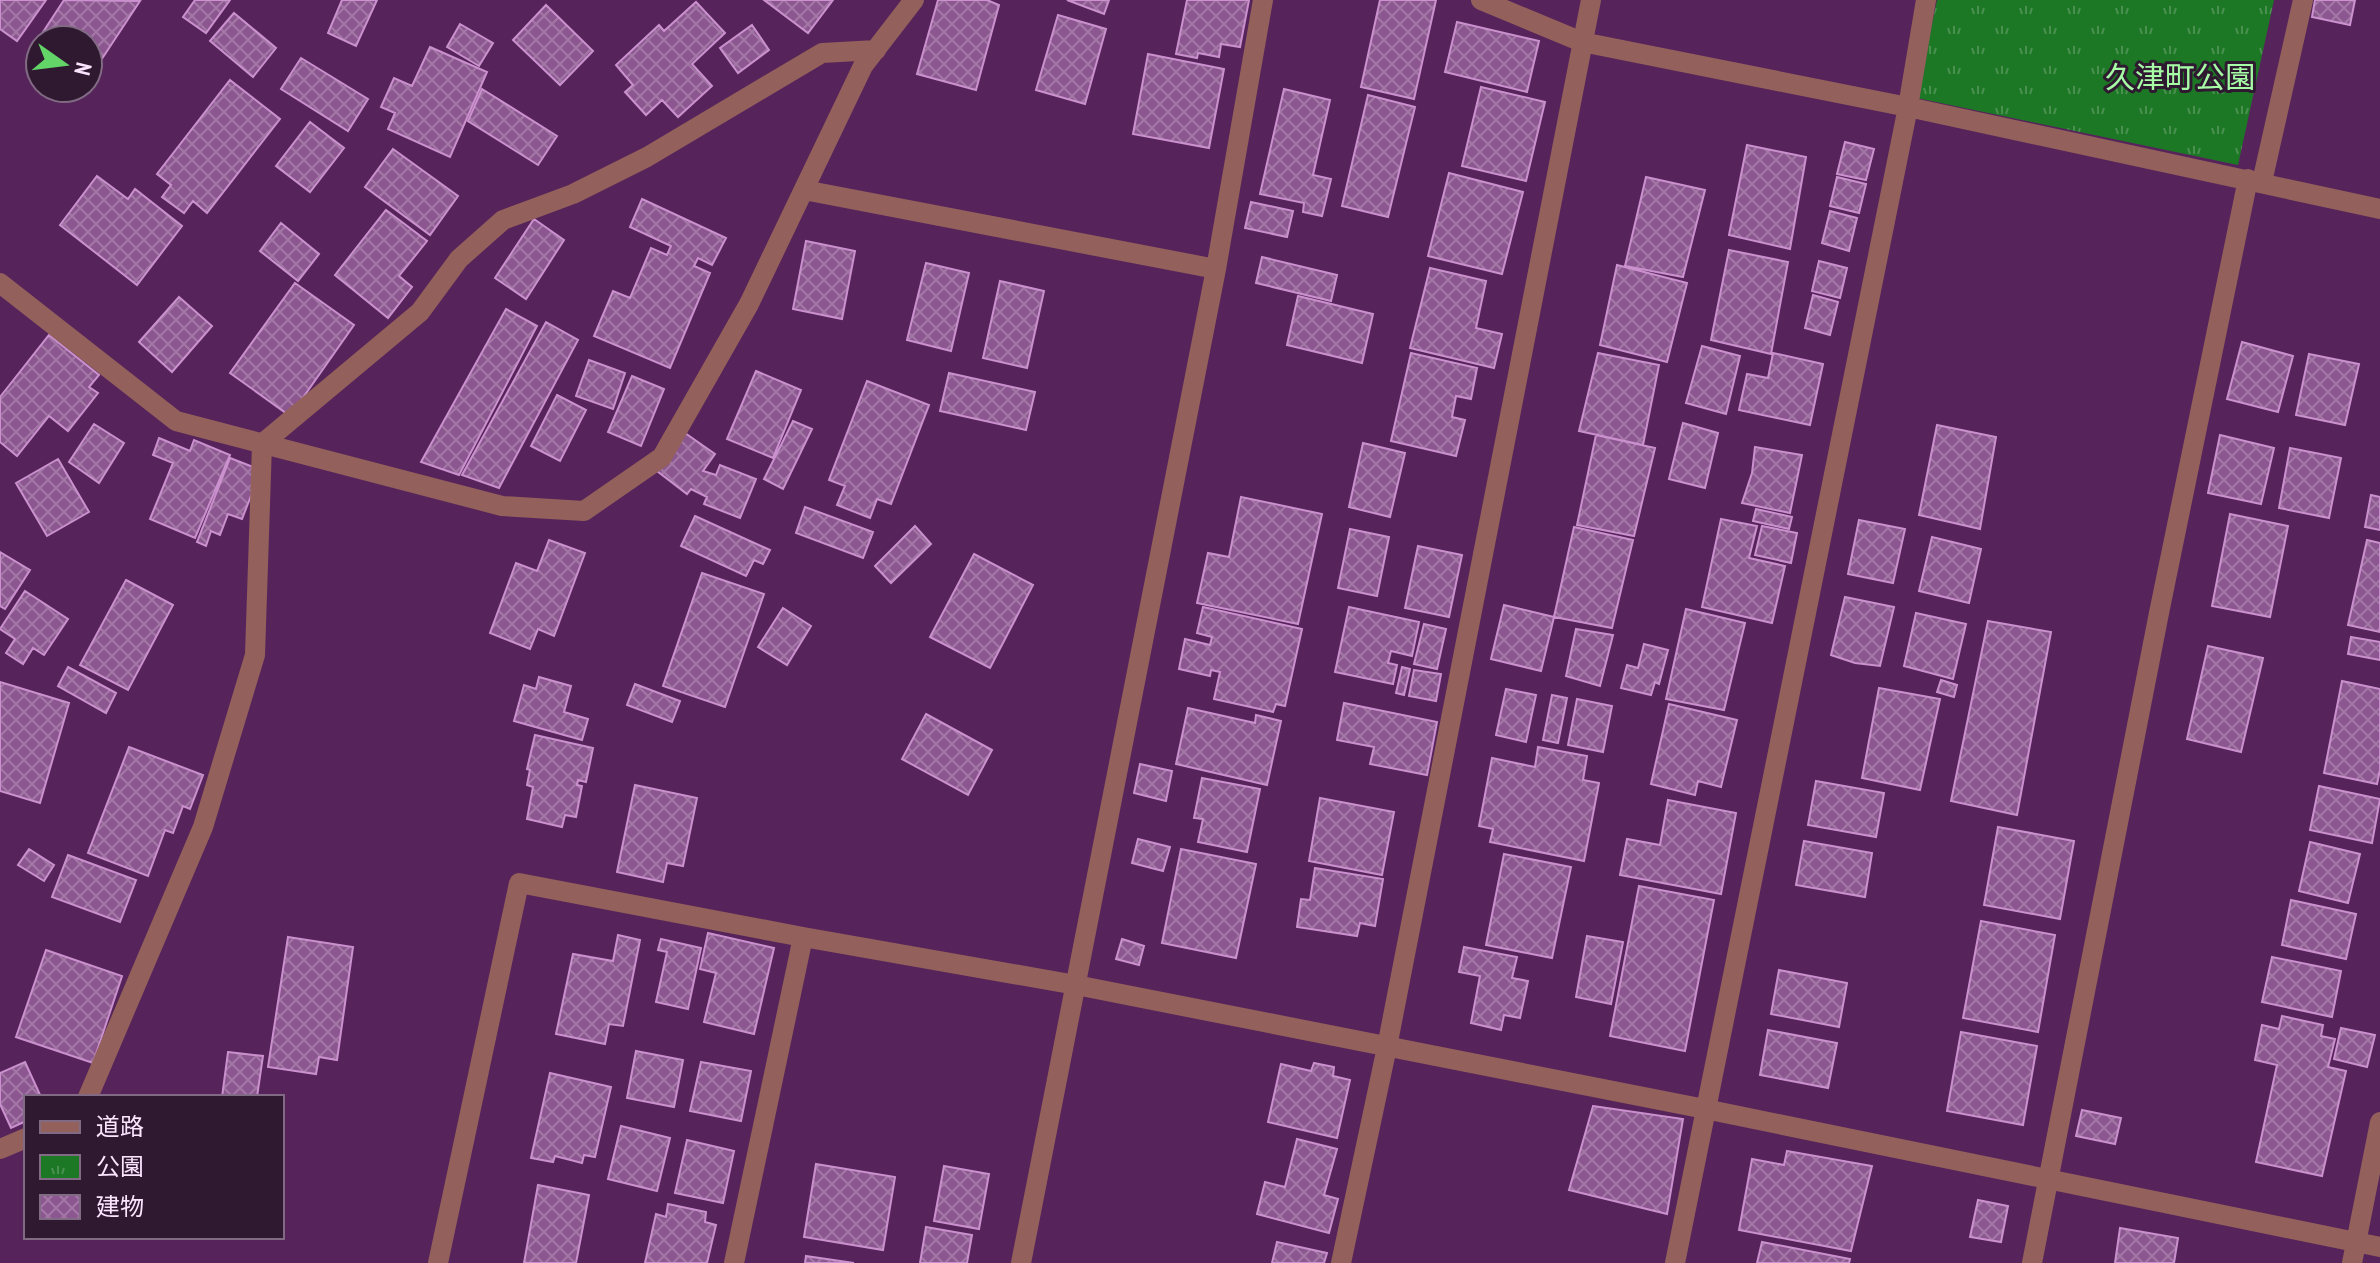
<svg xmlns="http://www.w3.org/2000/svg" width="2380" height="1263" font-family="'PT Sans Narrow','Noto Sans JP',sans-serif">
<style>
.park{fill:url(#park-tufts)}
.building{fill:url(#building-cross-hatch);stroke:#ca91ce;stroke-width:2}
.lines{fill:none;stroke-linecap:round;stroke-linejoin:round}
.street{stroke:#93605c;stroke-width:20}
.labels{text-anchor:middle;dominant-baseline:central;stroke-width:6;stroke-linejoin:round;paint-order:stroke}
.park-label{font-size:30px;fill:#a6fda6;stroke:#2f1931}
</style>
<defs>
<pattern id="park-tufts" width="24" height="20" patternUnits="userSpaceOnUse" patternTransform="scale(2)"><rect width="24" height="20" fill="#1d7826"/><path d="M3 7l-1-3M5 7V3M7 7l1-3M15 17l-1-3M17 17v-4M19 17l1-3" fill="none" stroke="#4a9151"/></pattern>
<pattern id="building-cross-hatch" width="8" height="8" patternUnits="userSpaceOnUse" patternTransform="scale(2)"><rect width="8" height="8" fill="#8c5790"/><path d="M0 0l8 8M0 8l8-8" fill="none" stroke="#a377a6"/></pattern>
</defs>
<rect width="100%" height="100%" fill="#56245a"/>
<path class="park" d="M1937 0H2274L2238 165 1917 98Z"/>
<path class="building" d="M0 0H46L17 41 0 29Z
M64 0 140 1 88 80V40H40V63L28 55Z
M195 0H230L206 33 183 17Z
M342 0H377L356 46 328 33Z
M764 0H833L808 33Z
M938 0H987L999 5 976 90 917 74Z
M1067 0H1109L1104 14Z
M1187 0H1249L1240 47 1221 44 1219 57 1198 53 1197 58 1176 54Z
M1380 0H1436L1414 99 1361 87Z
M2315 0H2355L2350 25 2312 17Z
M696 2 725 33 692 64 712 86 678 117 662 100 646 115 625 92 633 85 616 65 659 25 664 31Z
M546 5 593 51 560 85 513 40Z
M234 13 276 48 253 77 210 41Z
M1058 15 1106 29 1085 104 1036 90Z
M1457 22 1539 41 1527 92 1445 72Z
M460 24 493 43 479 66 447 47Z
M752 25 769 50 738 73 720 48Z
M430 47 487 72 450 157 388 129 395 113 381 107 394 78 412 86Z
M1148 54 1224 69 1209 148 1133 134Z
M301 58 368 99 348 131 281 89Z
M230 80 280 119 207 213 193 201 184 213 162 197 171 185 157 174Z
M1481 87 1545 102 1526 181 1462 166Z
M482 89 557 136 538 165 468 121Z
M1284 89 1330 100 1313 175 1331 179 1322 216 1303 212 1304 203 1260 194Z
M1368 95 1415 107 1388 217 1342 206Z
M310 122 344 148 310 192 276 166Z
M1845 142 1874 149 1866 180 1837 174Z
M1747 145 1806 157 1790 249 1729 235Z
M393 149 458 196 430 235 365 187Z
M1449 173 1523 192 1502 274 1428 256Z
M97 176 128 199 135 189 182 226 137 285 60 225Z
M1646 177 1705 190 1683 277 1625 266Z
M1837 177 1866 184 1859 213 1830 206Z
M642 199 726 238 712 265 698 258 694 266 710 273 670 368 594 336 613 291 630 298 651 248 667 255 671 246 630 227Z
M1251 202 1293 211 1287 237 1245 228Z
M386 210 427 241 399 276 412 287 388 318 335 275Z
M1830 211 1857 218 1849 251 1822 243Z
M534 219 564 240 526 299 495 278Z
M281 223 319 254 298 281 260 251Z
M806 241 855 251 842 319 793 309Z
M1729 250 1788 262 1771 354 1711 340Z
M1262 257 1337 275 1331 301 1256 283Z
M1819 261 1847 268 1840 298 1812 291Z
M926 263 969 273 951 351 907 340Z
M1617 265 1687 283 1667 362 1600 345Z
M1430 268 1486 281 1476 328 1502 334 1494 368 1410 348Z
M1000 281 1044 291 1027 368 983 358Z
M295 283 354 325 290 416 230 373Z
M1813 295 1838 302 1830 335 1805 328Z
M1298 296 1373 314 1362 363 1287 345Z
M179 297 212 326 172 372 139 342Z
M506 309 537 326 459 475 421 462Z
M546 322 578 340 499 488 462 475Z
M49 335 99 375 89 387 98 393 68 431 49 416 17 456 0 442V397Z
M2242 342 2293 356 2278 412 2227 399Z
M1702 346 1740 356 1726 414 1686 403Z
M1411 353 1477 368 1471 399 1456 396 1452 417 1465 420 1456 456 1391 441Z
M1598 353 1659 365 1643 445 1579 431Z
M1773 353 1823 364 1810 425 1739 410 1747 374 1768 378Z
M2309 354 2359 364 2345 425 2296 415Z
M589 360 625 373 613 409 576 396Z
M756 371 801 390 773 458 727 439Z
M949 373 1035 392 1026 430 940 411Z
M632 376 664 389 641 446 608 432Z
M867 381 929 405 891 504 877 499 870 518 837 505 845 486 829 480Z
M557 395 586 410 560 461 531 446Z
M793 421 812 429 783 489 764 479Z
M1683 423 1718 433 1705 488 1669 479Z
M94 424 124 443 99 483 69 462Z
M1937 425 1996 437 1980 529 1919 515Z
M685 433 715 454 703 471 716 475 720 465 756 479 740 518 704 504 707 497 691 489 687 494 657 471Z
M1596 435 1655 448 1634 536 1577 525Z
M2220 435 2274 448 2261 504 2208 493Z
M159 438 190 451 194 440 230 455 195 538 150 519 173 463 153 455Z
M1363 443 1405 453 1390 517 1349 507Z
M1755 447 1802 455 1790 513 1742 503 1752 473Z
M2290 448 2341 458 2329 518 2279 508Z
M230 458 261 470 242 519 228 514 220 535 211 531 206 546 197 542Z
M58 459 89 512 47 536 16 483Z
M2371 495 2380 497V530L2365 527Z
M1241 497 1322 514 1298 624 1197 603 1208 553 1229 557Z
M805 507 873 532 863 558 796 533Z
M1756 509 1792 517 1789 529 1753 521Z
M2230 514 2288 526 2270 617 2212 606Z
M695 516 770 550 763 564 754 560 746 576 681 546Z
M1721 519 1757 526 1749 558 1785 566 1772 623 1702 607Z
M1859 520 1905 529 1893 583 1848 574Z
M915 526 931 544 891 583 875 566Z
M1762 526 1797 533 1791 563 1755 555Z
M1574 527 1633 540 1612 628 1554 617Z
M1350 529 1389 537 1377 596 1338 588Z
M1932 537 1981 549 1969 603 1919 591Z
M549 540 585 553 554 636 538 629 530 649 490 633 516 563 537 571Z
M2367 540 2380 543V632L2348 625Z
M1418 546 1462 555 1449 617 1405 608Z
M0 552 30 570 5 609 0 606Z
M974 554 1033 585 990 668 930 637Z
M702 573 764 594 725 707 663 686Z
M126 580 173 605 128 690 80 665Z
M25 591 68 619 44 655 33 648 23 664 6 653 15 639 0 629Z
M1845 597 1894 607 1880 666 1855 663 1831 655Z
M1504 605 1554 617 1541 671 1491 659Z
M1203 607 1302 629 1285 706 1276 704 1273 712 1214 699 1220 672 1211 670 1210 676 1179 669 1185 639 1210 645 1212 637 1197 633Z
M1349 607 1419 622 1412 656 1391 651 1388 663 1397 665 1393 684 1335 672Z
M783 608 811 626 787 665 758 647Z
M1686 609 1745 623 1724 710 1666 699Z
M1916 613 1966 624 1953 679 1904 666Z
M1988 621 2051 632 2017 815 1951 801Z
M1424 624 1446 629 1437 669 1414 664Z
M1576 629 1613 635 1600 686 1566 676Z
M2351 637 2380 642V660L2348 654Z
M1644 644 1668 650 1659 684 1655 682 1651 695 1621 688 1627 665 1638 668Z
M2208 646 2263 658 2241 752 2187 739Z
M68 667 116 693 106 713 58 686Z
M1402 667 1410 669 1404 695 1396 693Z
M1414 670 1441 674 1436 701 1409 696Z
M539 677 571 686 564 712 588 719 582 740 514 721 524 685 536 689Z
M1941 680 1957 685 1954 697 1937 692Z
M2342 681 2380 689V770L2377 784 2324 773Z
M0 682 69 703 40 803 0 791Z
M635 684 680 701 672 722 627 705Z
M1879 688 1940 699 1920 790 1862 778Z
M1506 689 1536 695 1526 742 1496 735Z
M1552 695 1567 698 1558 743 1543 740Z
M1577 699 1612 706 1603 752 1568 745Z
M1344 703 1437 722 1427 775 1370 764 1374 747 1337 740Z
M1669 704 1737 720 1721 787 1698 781 1695 795 1651 784Z
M1188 708 1255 723 1256 715 1281 721 1267 785 1176 764Z
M926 714 992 750 968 795 902 759Z
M535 735 593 748 586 782 578 780 577 785 582 786 576 817 565 815 562 827 527 819 533 787 527 785 530 770 527 769Z
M129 747 203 775 190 809 183 806 173 833 165 830 148 876 88 853Z
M1538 747 1587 756 1583 780 1599 783 1584 861 1490 842 1493 829 1479 826 1492 758 1535 767Z
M1140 764 1172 771 1166 801 1134 793Z
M1202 778 1260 789 1247 852 1198 842 1203 819 1194 818Z
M1816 781 1884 793 1876 837 1808 825Z
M635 785 697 798 683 866 667 863 663 882 617 872Z
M2319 786 2380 799 2372 843 2310 830Z
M1320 798 1394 812 1382 875 1309 861Z
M1668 800 1736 813 1721 894 1620 875 1627 839 1660 845Z
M1998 827 2074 841 2060 919 1984 905Z
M1138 839 1170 847 1163 871 1132 863Z
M1804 841 1872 853 1865 897 1796 885Z
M2310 842 2360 854 2348 903 2299 891Z
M29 849 54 865 44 881 18 865Z
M1181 849 1256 864 1236 958 1162 943Z
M1504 854 1571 867 1552 958 1486 945Z
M68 855 136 880 120 922 52 897Z
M1315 868 1383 879 1375 926 1360 923 1357 936 1297 927 1301 899 1310 900Z
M1639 886 1714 900 1685 1051 1610 1036Z
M2291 900 2356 914 2346 959 2282 945Z
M1981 921 2055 935 2038 1032 1963 1018Z
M708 933 774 948 754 1034 704 1022 716 973 700 969Z
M618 935 640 940 623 1026 609 1024 605 1044 556 1034 573 954 613 961Z
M1587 936 1623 942 1611 1004 1576 997Z
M288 937 353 947 337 1060 319 1057 316 1074 268 1067Z
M661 939 701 948 688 1009 656 1002 667 952 658 950Z
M1122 939 1144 946 1139 965 1116 959Z
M1464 947 1517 957 1512 978 1528 981 1520 1018 1504 1015 1501 1030 1471 1023 1480 976 1459 972Z
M46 950 122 976 93 1063 16 1037Z
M2272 957 2341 971 2332 1017 2262 1002Z
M1779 970 1847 983 1839 1027 1771 1014Z
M2282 1016 2323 1025 2321 1036 2335 1039 2328 1067 2346 1071 2322 1176 2256 1162 2277 1065 2255 1060 2262 1025 2279 1029Z
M2341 1028 2375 1035 2367 1067 2334 1059Z
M1768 1030 1837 1043 1828 1088 1760 1075Z
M1961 1032 2037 1046 2023 1125 1947 1111Z
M636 1051 683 1060 674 1107 627 1098Z
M228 1052 263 1056 257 1097H222Z
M25 1062 41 1097H26V1121L11 1128 0 1104V1073Z
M701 1062 751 1071 741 1121 690 1111Z
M1314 1063 1334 1067 1333 1076 1350 1080 1337 1138 1268 1122 1281 1064 1311 1071Z
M550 1073 611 1087 595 1157 584 1155 582 1163 555 1156 553 1162 531 1158Z
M1593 1106 1683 1119 1667 1214 1569 1190Z
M2082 1110 2121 1118 2115 1144 2076 1136Z
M621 1126 670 1138 657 1191 608 1179Z
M1297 1139 1337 1149 1324 1195 1338 1199 1329 1233 1257 1214 1265 1182 1285 1187Z
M687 1140 734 1151 723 1203 675 1193Z
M1787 1151 1872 1166 1851 1251 1739 1230 1752 1159 1784 1165Z
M816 1164 895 1177 883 1250 804 1237Z
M944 1166 989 1174 979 1229 934 1221Z
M538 1185 589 1195 576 1263H524Z
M1978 1200 2008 1206 2001 1242 1970 1237Z
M668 1204 706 1212 705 1222 716 1225 707 1263H645L656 1214 666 1217Z
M926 1227 972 1235 967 1263H920Z
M2120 1228 2178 1238 2174 1263H2115Z
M1277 1242 1327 1253 1324 1263H1272Z
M1762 1242 1850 1259 1849 1263H1757Z
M806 1256 854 1263H805Z"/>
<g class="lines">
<path class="street" d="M1481 0 1582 42 1908 107 2380 209
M2262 182 2303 0
M804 190 1216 269
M0 283 176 421 502 506 584 511 662 457 749 304 863 66 914 0
M88 1097 203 827 255 655 262 444 420 312 459 259 503 220 573 194 647 157 822 53 876 50
M0 1149 26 1138
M438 1263 519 883 803 937 1076 985 1705 1109 2380 1247
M734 1263 803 937
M1021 1263 1216 269 1263 0
M1341 1263 1387 1047 1591 0
M1675 1263 1908 107 1926 0
M2032 1263 2159 613 2248 179
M2352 1263 2380 1122"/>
</g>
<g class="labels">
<g class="park-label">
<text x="2180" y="76">久津町公園</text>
</g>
</g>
<rect x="24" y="1095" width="260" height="144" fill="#2f1931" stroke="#816a83" stroke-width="2"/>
<rect x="40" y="1121" width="40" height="12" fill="#93605c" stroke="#816a83" stroke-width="2"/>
<text x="96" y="1135" font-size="24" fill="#fce4fe">道路</text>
<rect x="40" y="1155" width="40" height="24" fill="url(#park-tufts)" stroke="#816a83" stroke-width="2"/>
<text x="96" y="1175" font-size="24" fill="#fce4fe">公園</text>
<rect x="40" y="1195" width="40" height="24" fill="url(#building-cross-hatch)" stroke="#816a83" stroke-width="2"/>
<text x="96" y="1215" font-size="24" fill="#fce4fe">建物</text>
<g transform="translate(64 64) rotate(104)"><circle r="38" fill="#2f1931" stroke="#816a83" stroke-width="2"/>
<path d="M0-6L14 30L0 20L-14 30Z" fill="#63d468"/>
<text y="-12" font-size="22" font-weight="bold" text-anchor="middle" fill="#fce4fe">N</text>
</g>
</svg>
